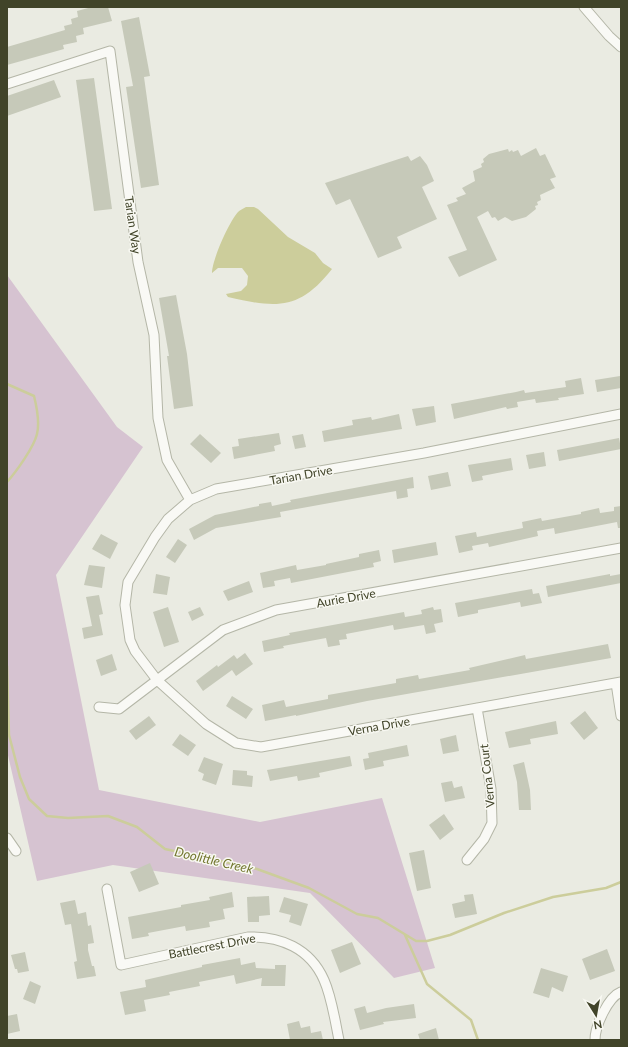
<svg xmlns="http://www.w3.org/2000/svg" width="628" height="1047" font-family="Lato,sans-serif">
<style>
.green{fill:#d6c3d1}
.water{fill:#cccd9b}
.lines{fill:none;stroke-linecap:round;stroke-linejoin:round}
.stream{stroke:#cccd9b;stroke-width:2.5}
.building{fill:#c6c9b9}
.minor-casing{stroke:#b4b6a7;stroke-width:11}
.minor{stroke:#f9f9f5;stroke-width:9}
.labels{text-anchor:middle;dominant-baseline:central;stroke-width:3;stroke-linejoin:round;paint-order:stroke}
.street-label{font-size:12px;fill:#414429;stroke:#f8f8f2}
.water-label{font-size:13px;font-style:italic;fill:#72762e;stroke:#f8f8f2}
</style>
<rect width="100%" height="100%" fill="#eaebe2"/>
<path class="green" d="M7 275 117 427 143 447 56 575 99 790 260 822 382 798 435 968 394 978 310 893 113 865 37 881 7 751Z"/>
<path class="water" d="M246 207H254L258 209 288 237 315 253 323 263 332 269C299 311 276 308 228 297L226 294 241 291 247 285 248 276 242 268H218L212 273C212 260 229 222 238 212 240 210 244 208 246 207Z"/>
<g class="lines">
<path class="stream" d="M7 384 34 396C37 408 40 422 37 434 34 447 16 472 7 482
M7 666 9 735 20 777 29 799 47 816 68 818 108 816 137 827 165 849 257 869 309 888 357 914 378 918 416 941H427L450 935 504 913 553 897 606 888 621 882
M405 935 427 984 471 1020 478 1040"/>
</g>
<path class="building" d="M92 7H108L112 21 83 28 84 34 76 36 77 42 63 45 64 49 7 65V47L65 30 64 26 72 24 71 19 78 17 77 11Z
M139 17 150 76 144 77 159 185 141 188 126 87 133 86 121 21Z
M94 78 112 209 94 211 76 80Z
M54 80 61 97 7 116V96Z
M536 148 540 156 545 154 556 177 550 179 555 188 540 195 541 200 537 202 538 205 535 206 536 209 526 217 512 221 505 217 498 221 495 217 492 218 488 211 477 217 497 260 459 277 448 257 467 250 447 205 458 201 456 198 466 194 462 188 475 181 473 171 482 167 481 164 484 162 483 159 489 154 508 149 509 152 512 150 513 152 518 150 521 156Z
M408 156 411 161 420 156 427 165 434 181 422 187 437 219 397 237 402 248 378 258 350 199 336 205 325 183Z
M176 295 187 354 193 406 174 409 167 356H169L159 298Z
M620 376 621 388 597 392 595 380Z
M581 378 584 394 558 398 559 400 536 403 535 399 517 402 518 407 507 409 506 407 454 419 451 404 516 392 524 390 525 393 566 387 565 381Z
M434 406 436 422 416 426 412 409Z
M399 414 402 429 324 442 322 431 353 425 352 420 371 417 372 420Z
M279 433 281 444 274 446 275 451 234 459 232 447 239 446 238 439Z
M200 434 221 453 211 463 190 444Z
M303 434 306 447 295 449 292 436Z
M619 438 621 449 559 461 557 450Z
M544 452 546 466 529 469 526 455Z
M511 458 513 470 482 476 483 480 472 482 468 465Z
M448 472 451 486 431 490 428 476Z
M413 477 414 488 407 489 408 497 397 499 396 491 280 512 281 517 216 528 194 540 189 529 215 515 259 506V504L271 502 272 506 291 502 290 500Z
M621 506V528H618L617 522 555 534 554 528 537 531 538 536 489 547 488 543 472 546 473 550 459 553 455 536 476 532 477 537 523 528 522 522 541 518 542 521 581 514V512L599 508 600 513 614 511V507Z
M101 534 118 543 110 559 92 549Z
M178 539 187 545 175 563 166 557Z
M436 542 438 555 394 563 392 550Z
M379 550 381 561 373 563 374 567 291 583 290 578 274 581 275 586 263 588 260 573 296 565 297 570 326 565V564L359 557V554Z
M89 565 105 567 102 588 84 585Z
M156 574 170 577 167 595 153 593Z
M610 574V576L621 574V583L548 597 546 586Z
M249 581 253 592 228 601 223 591Z
M532 589 533 594 539 593 542 603 521 607 520 602 478 610V613L458 617 455 603Z
M99 595 103 614 99 615 103 635 84 639 82 628 92 626 86 597Z
M168 607 179 642 164 647 153 612Z
M200 607 204 615 192 621 188 612Z
M433 607 434 610 441 609 443 622 434 624 436 632 426 634 424 625 394 630 393 625 346 634 347 639 339 640 340 645 328 647 326 638 283 646 284 648 264 652 262 641 290 635 289 633 404 612 405 617 422 614 421 610Z
M608 644 611 658 367 701 296 716V715L265 721 262 705 284 700 286 707 328 699V695L396 683V679L418 675 419 679 470 670 469 668 525 655 526 659Z
M245 653 253 664 236 676 232 670 203 691 196 681 217 665 218 667 234 655 237 659Z
M112 654 117 670 101 676 96 660Z
M232 696 253 709 246 719 226 706Z
M585 711 598 728 584 740 570 723Z
M149 716 156 725 136 740 129 731Z
M556 721 558 734 530 739 531 744 509 748 505 732Z
M180 734 196 745 188 756 172 745Z
M456 735 459 751 443 754 440 739Z
M407 745 409 756 383 761 384 766 365 770 363 759 369 758 368 753Z
M350 756 352 766 319 773 320 777 298 781 297 776 270 781 267 770Z
M204 757 223 764 216 785 202 780 204 774 198 771Z
M524 762 530 790 531 810H519L517 782 513 765Z
M233 770 247 771V775L253 776 252 787 232 785Z
M452 781 454 788 462 786 465 798 445 802 441 783Z
M444 814 454 829 440 840 429 825Z
M424 850 431 888 417 891 409 853Z
M150 863 159 884 139 892 130 872Z
M232 892 234 907 223 909 225 919 209 922 210 927 186 931 185 926 148 933 149 936 132 939 128 917 181 907V905L210 900 209 897Z
M473 894 477 914 455 918 452 904 465 901 464 895Z
M269 896 270 915 259 916V922H248L247 897Z
M284 897 308 904 301 926 289 922 291 915 279 912Z
M75 900 78 914 86 912 88 926 91 925 94 943 88 944V950L92 966H94L96 976 77 979 74 962 77 961 71 924 65 925 60 903Z
M352 942 361 964 340 973 331 950Z
M607 949 615 971 590 980 582 959Z
M25 952 29 971 18 973 17 969H15L11 955Z
M240 958 241 965 255 962 256 968 275 969V965H286L285 986H261L262 978 236 984 234 975 199 982 200 986 169 992 170 995 144 1000 146 1011 125 1015 120 992 146 987 145 980 202 967V965Z
M541 968 568 976 563 992 552 987 549 998 533 993Z
M30 981 41 986 35 1004 23 999Z
M414 1004 416 1018 383 1022 384 1024 360 1030 354 1009 365 1006 367 1013 386 1008Z
M17 1014 20 1031 7 1034V1016Z
M299 1021 301 1028 310 1026 311 1033 321 1031 323 1040H290L287 1024Z
M436 1028 439 1040H420L418 1034Z"/>
<g class="lines">
<g class="minor-casing">
<path id="minor" d="M584 7 609 36 621 47
M7 84 110 51 138 262 154 335 158 418 167 460 190 500
M621 414 424 453 216 489 190 500 168 519 155 537 128 582 125 605 130 640 135 651 157 680 206 724 236 743 261 747 621 682
M616 683 621 716
M99 707 119 709 223 630 276 610 621 548
M7 838 16 851
M467 860 484 839 492 823 491 789 477 708
M107 889 121 965 248 937C280 936 310 948 324 980 332 998 335 1021 339 1040
M595 1040C595 1026 608 997 621 992"/>
</g>
<use href="#minor" class="minor"/>
</g>
<g class="labels">
<g class="street-label">
<text transform="translate(133 225) rotate(82)">Tarian Way</text>
<text transform="translate(301 475) rotate(-10)">Tarian Drive</text>
<text transform="translate(346 598) rotate(-10)">Aurie Drive</text>
<text transform="translate(379 726) rotate(-10)">Verna Drive</text>
<text transform="translate(487 776) rotate(-96)">Verna Court</text>
<text transform="translate(212 946) rotate(-11)">Battlecrest Drive</text>
</g>
<g class="water-label">
<text transform="translate(214 860) rotate(13)">Doolittle Creek</text>
</g>
</g>
<rect width="628" height="1047" fill="none" stroke="#414429" stroke-width="16"/>
<g transform="translate(596 1015) rotate(169)" stroke="#f8f8f2" stroke-width="3" paint-order="stroke">
<path d="M0-3L7 15L0 10L-7 15Z" fill="#414429"/>
<text y="-6" font-size="11" font-weight="bold" text-anchor="middle" fill="#414429">N</text>
</g>
</svg>
